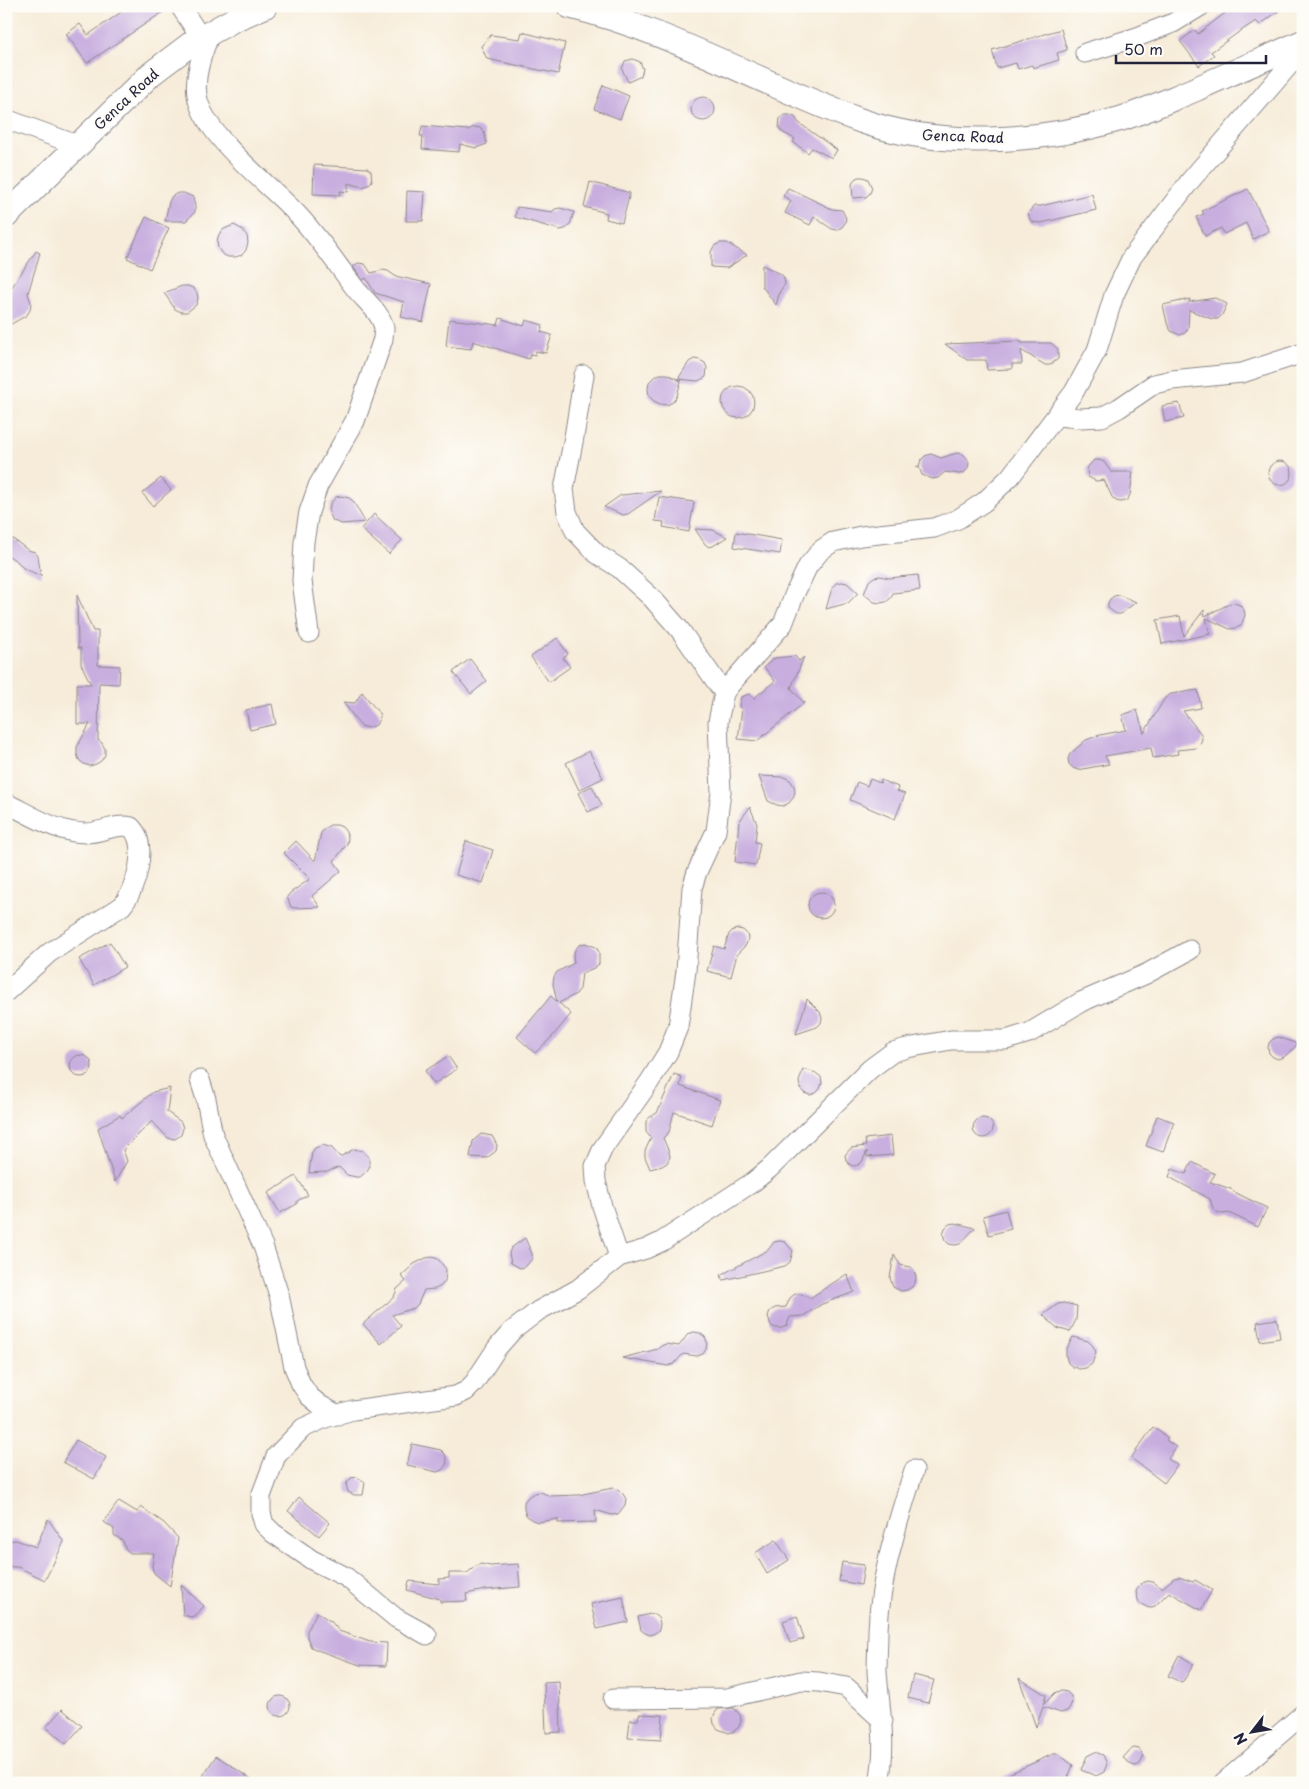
<svg xmlns="http://www.w3.org/2000/svg" width="1309" height="1789" font-family="'Playpen Sans',sans-serif">
<style>
.building{fill:#c8aedf}
.lines{fill:none;stroke-linecap:round;stroke-linejoin:round}
.minor-casing{stroke:#8c878a;stroke-width:21}
.tertiary-casing{stroke:#8c878a;stroke-width:26}
.minor{stroke:#fff;stroke-width:19}
.tertiary{stroke:#fff;stroke-width:24}
.labels{text-anchor:middle;dominant-baseline:central;stroke-width:5;stroke-linejoin:round;paint-order:stroke}
.street-label{font-size:14px;fill:#22223b;stroke:#fdfcf7}
</style>
<rect width="100%" height="100%" fill="#fdfcf7"/>
<filter id="ink" filterUnits="userSpaceOnUse"><feTurbulence type="fractalNoise" baseFrequency=".02" numOctaves="2"/><feDisplacementMap in="SourceGraphic" scale="10" xChannelSelector="R" yChannelSelector="G"/><feConvolveMatrix kernelMatrix="1 2 1 2 8 2 1 2 1" color-interpolation-filters="sRGB"/></filter>
<filter id="wash" filterUnits="userSpaceOnUse"><feTurbulence type="fractalNoise" baseFrequency=".0096" numOctaves="4" result="noise"/><feDisplacementMap in="SourceGraphic" scale="20" xChannelSelector="R" yChannelSelector="G"/><feGaussianBlur stdDeviation="1.12" result="paint"/><feColorMatrix in="noise" values="0 0 0 0 0 0 0 0 0 0 0 0 0 0 0 0 0 1.4 0 .05"/><feComposite in="paint" operator="in"/></filter>
<g filter="url(#wash)">
<rect width="100%" height="100%" fill="#f7ecd9"/>
<g id="blocks">
<path class="building" d="M130 6H169V8L87 63 66 34 80 24 88 35Z
M1220 6H1285L1260 25 1256 21 1239 32 1211 52 1214 55 1199 66 1180 41 1195 30 1198 34 1225 13Z
M1061 29 1067 50 1057 53 1059 60 1033 68 1032 65 1018 69 1016 63 997 68 992 50Z
M522 32 565 43 558 74 487 59 481 46 491 35 520 39Z
M633 59 640 62 643 69 641 76 628 82 622 69 625 61Z
M603 85 629 96 620 119 594 109Z
M691 109a12 12 0 1 1 24 0a12 12 0 1 1-24 0Z
M785 115H790L795 117 799 123 837 150 832 158 812 148 808 153 793 142 795 139 782 132 779 128 780 118Z
M422 126 468 130 474 127 480 128 484 132 487 144 476 148 460 144 459 152 422 149 423 136H420Z
M314 165 367 168 371 171 372 181 368 185 363 187 348 183V192L340 191V195L313 194Z
M858 177H863L868 179 872 188 870 193 866 197 853 198 852 185 854 180Z
M590 182 630 193 622 223 606 219 607 213 584 207Z
M788 188 832 209 842 210 846 218 845 223 842 227 837 230 832 229 814 217 810 225 785 213 791 201 783 196Z
M1248 189 1269 231 1253 239 1246 223 1224 234 1221 228 1205 236 1196 217 1204 214 1202 211Z
M407 191 425 192 423 221H406Z
M178 193H184L193 197 195 206V212L186 221H165L169 202 172 196Z
M1092 194 1096 210 1041 223 1032 222 1030 219 1028 213 1034 206H1041Z
M517 207 552 212 555 209 560 208 574 212 570 225 565 229 560 230 515 217Z
M146 217 169 228 150 269 127 258Z
M234 225 243 230 247 236 248 243 246 250 242 255 235 257H228L222 254 218 248 217 241 219 234 224 229Z
M720 243H727L747 255 727 268 711 267V252L714 246Z
M36 251 40 253 28 293 31 303 30 310 27 315 6 327V296Z
M358 263 365 264 371 273 383 270 388 271 395 276 431 284 423 322 401 317 404 302 375 293 366 278 363 280 353 267Z
M762 265 781 274 784 278 785 284 780 291 776 305 762 286Z
M182 286H188L193 288 197 293 198 299 196 305 187 312H181L175 309 164 293Z
M1215 298 1227 304 1222 315 1218 319H1212L1189 310 1188 328 1185 333 1180 335 1171 331 1167 323 1163 305 1190 299 1189 302Z
M500 318 524 326 526 320 543 325 541 332 552 335 546 353 536 351 535 355 531 354 529 359 473 341 471 349 446 346 449 319 498 325Z
M1021 341V343H1051L1058 349V359L1050 365H1045L1021 350 1022 364H1012V369L987 370 986 360H967L945 344Z
M694 359 700 360 705 363 707 368 706 377 698 381 678 379 689 362Z
M660 374H667L681 381 677 396 673 402 667 405 660 404 654 401 649 396 648 389 649 382 654 377Z
M722 402a16 16 0 1 1 32 0a16 16 0 1 1-32 0Z
M1179 403 1184 418 1165 422 1162 406Z
M957 453 963 454 967 458 969 463 968 468 964 473 959 474 945 472 938 478 932 479 922 475 919 467H916L919 466 921 460 925 456 931 454 941 458Z
M1094 460H1099L1104 462 1111 472H1133L1130 495 1127 500 1121 502 1116 501 1112 497 1104 480 1096 481 1088 477 1087 468Z
M1268 473a12 12 0 1 1 24 0a12 12 0 1 1-24 0Z
M161 478 171 490 153 506 142 493Z
M661 491 628 514 623 515 604 507 621 495Z
M341 496 349 498 353 501 365 522 342 524 333 521 329 513 330 504 336 497Z
M659 497 694 502 689 532 663 527 664 522 655 521Z
M374 514 402 540 389 554 361 529Z
M695 529 713 530 727 537 713 546 709 547 705 544Z
M736 532 782 540 780 554 734 547Z
M6 534 28 550 35 552 38 556 41 576 23 568 18 562 6 554Z
M918 575 920 590 893 593 891 598 886 602 880 603 874 602 864 594 869 581 874 577 880 576 889 578Z
M842 582 847 583 858 593 848 603 826 609 832 588 836 583Z
M77 595 93 631H98V665L120 666 119 684 99 683 98 740 102 743 105 749V755L101 761 96 764 90 766 84 764 79 760 77 754V747L90 724H77V684H91L81 664V648H78Z
M1119 595 1136 602 1121 614H1116L1108 608V603L1110 599 1114 596Z
M1234 603 1240 605 1244 610 1245 615 1241 626 1236 628 1230 629 1206 618 1210 634 1162 644 1157 620 1180 616 1184 636 1204 610 1205 616 1229 604Z
M557 638 568 654 563 658 570 667 549 682 531 657Z
M795 656 799 661 804 657 791 688 804 703 757 741 738 739 742 709 739 707 741 697 749 694 754 698 775 681 764 667 775 658Z
M470 659 487 681 471 694 453 672Z
M1198 690 1201 708 1183 711 1201 734 1202 739 1200 744 1196 748 1177 750 1178 754 1153 758 1151 748 1105 756 1109 764 1078 770 1073 768 1069 764 1068 759 1070 754 1086 740 1100 735 1126 730 1122 715 1137 710 1144 733 1165 698 1171 694Z
M362 692 379 713 380 717 376 725 369 728 361 726 359 724 343 702 355 703Z
M272 704 276 724 250 730 246 710Z
M589 751 603 778 579 790 566 763Z
M759 776 784 777 790 780 794 786 795 792 793 798 789 803 783 806 777 805 768 801Z
M870 779 880 783 881 780 898 787 897 791 905 794 895 819 850 800 857 782 867 786Z
M592 786 602 805 588 812 578 793Z
M750 807 757 824 755 842 760 843 756 865 735 862 739 822Z
M330 825H337L342 827 346 832 348 838 347 844 334 861 341 871 312 896 320 907 295 908 291 907 287 897 290 893 310 879 284 853 296 841 315 861 321 833 325 828Z
M466 841 493 850 483 883 456 875Z
M808 905a13 13 0 1 1 26 0a13 13 0 1 1-26 0Z
M738 929 743 930 747 934 748 939 746 945 737 954 731 977 707 971 714 946 724 949 729 934 733 930Z
M110 942 125 967 94 985 79 959Z
M585 943 596 947 599 952V964L594 968 582 973 580 989 576 994 559 1003 571 1014 552 1037 535 1053 517 1037 551 996 557 1002 553 984 554 977 557 972 574 963 573 956 575 950 579 945Z
M807 999 820 1012 822 1018 821 1023 817 1027 796 1034Z
M1278 1037 1298 1044 1284 1057 1278 1059 1273 1057 1269 1053 1268 1048 1269 1043 1273 1039Z
M70 1066a11 11 0 1 1 22 0a11 11 0 1 1-22 0Z
M448 1056 457 1069 434 1084 425 1071Z
M803 1069 816 1073 821 1077 822 1083 820 1089 816 1093 810 1095 804 1093 800 1088 799 1082Z
M674 1074 682 1077 680 1086 720 1100 712 1125 674 1112 669 1132 663 1138 669 1152 670 1157 667 1163 662 1166 650 1169 645 1157V1151L651 1138 646 1132V1121L650 1117 657 1113Z
M170 1088 167 1112 181 1122 183 1128 181 1135 175 1139 168 1138 152 1121 123 1150 127 1161 115 1182 98 1128 120 1115 122 1118 153 1092Z
M1157 1116 1174 1122 1163 1152 1146 1146Z
M973 1128a10 10 0 1 1 20 0a10 10 0 1 1-20 0Z
M481 1134 492 1136 497 1145 496 1151 487 1158 470 1157 473 1141Z
M891 1136 893 1155 867 1157V1151L862 1162 858 1165 853 1166 849 1164 846 1160 845 1155 851 1148 866 1146 865 1139Z
M323 1145 332 1148 340 1157 354 1149 363 1151 369 1158V1167L367 1171 360 1177H356L347 1175 339 1167 327 1172 309 1173 312 1152 315 1148Z
M1192 1162 1215 1174 1210 1182 1231 1189 1234 1192 1267 1208 1258 1227 1229 1213 1223 1214 1217 1212 1213 1208 1210 1199 1169 1177 1172 1169 1186 1174Z
M296 1176 308 1195 297 1201V1204L280 1213 268 1193Z
M1006 1210 1011 1229 989 1235 983 1216Z
M955 1223 975 1228 960 1244 955 1245 949 1244 945 1240 943 1234 945 1228 949 1224Z
M525 1238 532 1254V1259L525 1267 520 1268 511 1263 509 1253 511 1248Z
M780 1241 785 1242 793 1251 790 1262 785 1266 723 1280 721 1275 768 1250 774 1242Z
M894 1255 900 1265 911 1267 914 1271 916 1277 915 1283 912 1287 907 1290 901 1291 893 1287 890 1278Z
M432 1257 438 1259 446 1269 445 1281 441 1286 435 1289 424 1290 418 1304 414 1308 392 1315 401 1326 381 1344 363 1324 394 1297 397 1289 406 1281 401 1276 414 1264 426 1258Z
M847 1274 854 1292 822 1304 803 1316 790 1317 787 1325 782 1328H776L771 1326 768 1316 770 1311 775 1308 786 1307 790 1298 795 1294H801L810 1298Z
M1064 1303 1077 1306 1076 1320 1070 1332 1057 1328 1043 1315 1058 1304Z
M1277 1319 1280 1338 1260 1341 1257 1322Z
M694 1332 700 1333 705 1337 707 1342 706 1349 703 1354 697 1356 683 1354 674 1364 668 1366 622 1358 658 1349 661 1346 666 1344 679 1346 688 1334Z
M1073 1337 1088 1341 1093 1346 1096 1352 1092 1364 1086 1368 1079 1369 1073 1367 1068 1363 1066 1356V1350Z
M1153 1427 1168 1438 1166 1440 1176 1447 1168 1459 1177 1465 1164 1483 1131 1458Z
M76 1440 106 1457 94 1479 63 1462Z
M412 1444 441 1450 445 1454 447 1460 446 1465 442 1470 437 1472 407 1465Z
M357 1477 365 1482 363 1495H354L348 1492 346 1484 351 1478Z
M613 1488 619 1490 623 1494 626 1499 625 1505 618 1514 612 1515 595 1510 596 1522 558 1523V1519L538 1522 532 1520 526 1515 524 1509V1502L528 1497 534 1493 541 1492 550 1496 578 1495Z
M299 1497 330 1523 319 1536 288 1511Z
M119 1501 137 1512 141 1507 164 1523 178 1538 170 1586 154 1573 152 1567 154 1553H130L125 1548 123 1541 114 1535V1529L104 1522Z
M48 1519 64 1542 45 1580 18 1567H13L6 1565V1541L16 1540 36 1547Z
M776 1540 789 1560 767 1574 755 1553Z
M842 1562 864 1565 861 1585 839 1581Z
M481 1564 490 1566 518 1564 520 1587 485 1590 466 1594 467 1601 440 1602V1599L407 1590 409 1581 439 1584V1579L449 1578V1573H467L476 1566Z
M1179 1577 1193 1582 1195 1580 1212 1590 1201 1610 1169 1592 1155 1606 1149 1608 1139 1603 1136 1592 1138 1587 1142 1583 1148 1581 1153 1582 1162 1588 1174 1578Z
M181 1585 204 1606 196 1615 191 1617 183 1615Z
M623 1597 628 1622 597 1629 591 1604Z
M317 1612 330 1621V1620L339 1631 370 1642 387 1643 386 1666 360 1665 320 1651 311 1647 307 1637V1631Z
M650 1614 655 1615 659 1619 660 1624 659 1630 655 1633 650 1635 645 1633 641 1630 638 1617Z
M797 1616 804 1639 790 1643 783 1621Z
M1179 1655 1194 1664 1182 1683 1168 1676Z
M913 1675 934 1680 928 1703 908 1698Z
M1019 1678 1046 1695 1043 1705 1056 1692 1062 1691 1067 1692 1071 1696 1072 1702 1070 1707 1067 1711 1061 1713 1043 1707 1036 1727Z
M559 1681 561 1732 546 1733 544 1682Z
M270 1706a10 10 0 1 1 20 0a10 10 0 1 1-20 0Z
M734 1708 740 1715 741 1721 739 1727 734 1731 729 1733 718 1729 714 1724 713 1718 715 1713 718 1709Z
M62 1709 82 1726 66 1744 46 1727Z
M639 1714 663 1715 661 1740 628 1738 630 1720H638Z
M1134 1748 1139 1749 1144 1756 1140 1764 1136 1766 1132 1765 1123 1758 1130 1750Z
M1095 1752 1103 1755 1107 1764 1104 1772 1096 1776 1081 1770 1087 1756Z
M1053 1754H1058L1073 1765 1066 1783H989Z
M216 1756 229 1764 256 1783H198Z"/>
</g>
</g>
<g filter="url(#ink)">
<use href="#blocks" fill-opacity="0" stroke="#8c878a" stroke-width="1"/>
<g class="lines">
<g class="minor-casing">
<path id="minor" d="M180 6 201 38
M211 32C203 50 194 75 197 95 202 134 269 184 296 213 318 236 336 263 355 288 364 300 381 312 384 328 384 331 383 336 383 339L355 421 318 486 309 512 304 542 302 581 309 633
M1085 53 1137 37 1173 23 1201 6
M6 119 77 145
M584 375 574 437 564 489 567 512 575 531 597 554 619 568 652 598 680 630 724 693
M1056 416 1080 418 1102 417 1119 408 1154 384 1172 380 1242 373 1303 353
M6 803C31 815 57 833 86 833 101 833 116 823 131 827 149 845 136 890 122 906L49 953 6 992
M200 1080 206 1099 213 1135 263 1246 279 1295 294 1367 301 1384 309 1396 320 1405 338 1415
M619 1257 602 1206 596 1181 595 1166 603 1148 650 1081 668 1052 678 1027 686 971 692 888 697 872 716 831 721 792 718 722 724 693 729 686 783 624 795 593 808 566 821 550 833 542 861 536 934 528 958 519 984 502 1010 477 1074 392 1097 350 1114 295 1132 257 1190 181 1303 49
M427 1635 396 1618 346 1577 312 1560 273 1533 264 1524 261 1513V1496L276 1456 303 1428 325 1418 353 1410 456 1396 466 1391 474 1383 497 1348 512 1331 538 1311 578 1289 619 1257 646 1249 661 1242 753 1182 769 1169 870 1069 893 1052 907 1048 951 1040H1006L1029 1033 1081 1002 1146 974 1190 950
M613 1699 727 1698 801 1681 819 1682 846 1687 883 1721
M879 1783C887 1742 880 1712 877 1672 877 1658 878 1644 878 1630 880 1575 898 1522 914 1470
M1223 1783 1303 1714"/>
</g>
<g class="tertiary-casing">
<path id="tertiary" d="M569 6C670 30 761 84 859 120 938 149 1039 143 1120 119 1146 111 1171 99 1196 89 1231 73 1267 58 1303 42
M6 216 151 74 192 43 235 19 265 6"/>
</g>
<use href="#minor" class="minor"/>
<use href="#tertiary" class="tertiary"/>
</g>
</g>
<g class="labels">
<g class="street-label">
<text transform="translate(126 99) rotate(-43)">Genca Road</text>
<text transform="translate(963 136) rotate(2)">Genca Road</text>
</g>
</g>
<rect width="1309" height="1789" fill="none" stroke="#fdfcf7" stroke-width="25"/>
<g transform="translate(1252 1732) rotate(239)" stroke="#fdfcf7" stroke-width="4" paint-order="stroke">
<path d="M0-4L9 19L0 12L-9 19Z" fill="#22223b"/>
<text y="-8" font-size="14" font-weight="bold" text-anchor="middle" fill="#22223b">N</text>
</g>
<path d="M1116 55v8h150v-8" fill="none" stroke="#22223b" stroke-width="2.5"/>
<text x="1124" y="55" font-size="15" fill="#22223b" stroke="#fdfcf7" stroke-width="4" paint-order="stroke">50 m</text>
</svg>
